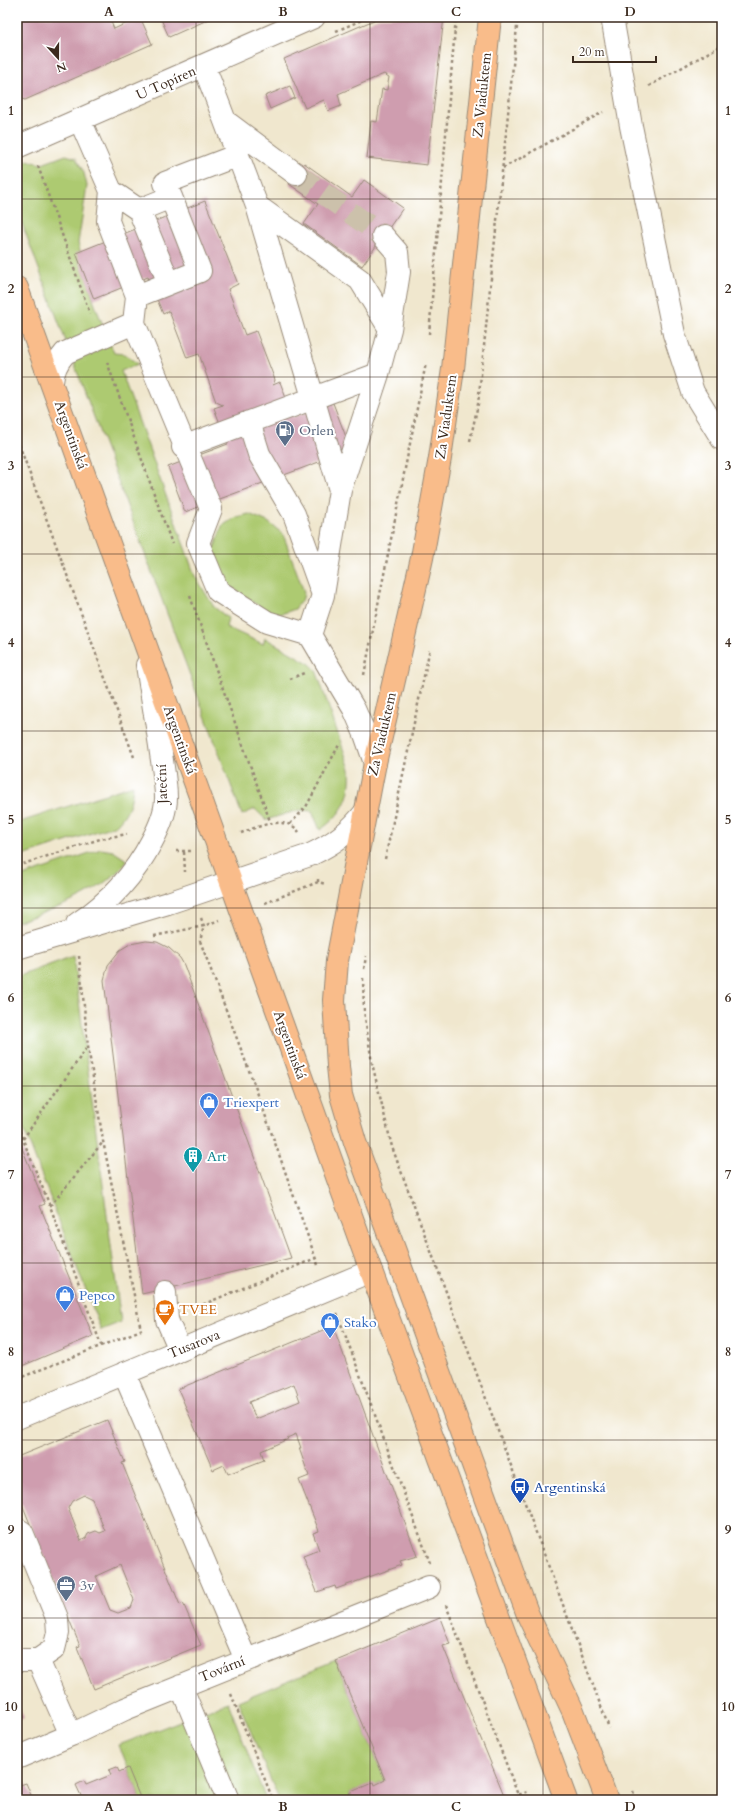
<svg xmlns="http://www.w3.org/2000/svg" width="739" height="1817" font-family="Cardo,serif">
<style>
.green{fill:#adca71;stroke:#747a48}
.building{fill:#cf9daf;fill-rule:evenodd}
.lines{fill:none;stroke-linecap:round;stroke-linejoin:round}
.minor-tunnel{stroke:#ccc1ab;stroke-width:22;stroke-dasharray:22 11;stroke-linecap:butt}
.minor-casing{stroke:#968876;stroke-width:24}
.major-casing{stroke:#968876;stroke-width:24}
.path{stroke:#968876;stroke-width:2.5;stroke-dasharray:3 3;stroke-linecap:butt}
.minor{stroke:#fff;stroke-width:22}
.major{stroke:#f9bc8a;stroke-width:22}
.grid{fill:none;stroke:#3b2a1e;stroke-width:1;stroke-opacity:0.55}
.labels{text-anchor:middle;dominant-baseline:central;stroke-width:4;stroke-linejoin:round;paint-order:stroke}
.street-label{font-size:14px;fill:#3b2a1e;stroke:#fff}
.service-label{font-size:14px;fill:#4e5e75;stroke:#fff;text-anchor:start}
.shop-label{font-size:14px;fill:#366cbe;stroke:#fff;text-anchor:start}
.culture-label{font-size:14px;fill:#0d838f;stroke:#fff;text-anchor:start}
.food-label{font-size:14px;fill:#c56008;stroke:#fff;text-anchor:start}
.transit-label{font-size:14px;fill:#164399;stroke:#fff;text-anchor:start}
.neatline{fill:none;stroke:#3b2a1e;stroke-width:1.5}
.grid-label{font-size:13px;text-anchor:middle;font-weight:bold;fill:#3b2a1e}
</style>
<rect width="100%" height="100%" fill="#fff"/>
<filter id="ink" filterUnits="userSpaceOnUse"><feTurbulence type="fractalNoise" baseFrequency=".025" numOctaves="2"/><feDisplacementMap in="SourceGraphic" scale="8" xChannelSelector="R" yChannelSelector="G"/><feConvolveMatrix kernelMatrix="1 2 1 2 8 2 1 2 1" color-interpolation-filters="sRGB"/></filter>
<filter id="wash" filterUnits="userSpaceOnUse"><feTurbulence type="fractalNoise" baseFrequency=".012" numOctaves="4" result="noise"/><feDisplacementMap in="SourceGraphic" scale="16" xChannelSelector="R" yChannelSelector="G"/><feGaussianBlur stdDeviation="0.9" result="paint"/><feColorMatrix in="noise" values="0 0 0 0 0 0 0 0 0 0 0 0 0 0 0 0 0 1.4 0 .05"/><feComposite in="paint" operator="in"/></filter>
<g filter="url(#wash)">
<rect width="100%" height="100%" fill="#f0e7ce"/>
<path class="green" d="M66 155 76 158 84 173 87 186 78 243 95 305 114 353 124 354 138 364 121 371 195 576 214 607 228 618 226 627 263 644 265 638 310 664 316 670 350 769C352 797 343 814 320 830L312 811 299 810 266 820 255 809 242 815 17 210V164L23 160 42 164Z
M249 514 268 522 283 534 304 592 303 598 295 609 281 614 265 610 225 583 216 566 214 549 222 526 236 517Z
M133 785C132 802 128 813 116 825L17 858V823Z
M101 849 113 851 128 861C97 896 60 907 17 922V878Z
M73 956 121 1322 101 1330 17 1111V977Z
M336 1661 385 1780 375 1785 374 1783 349 1793 352 1800H279L238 1701Z
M228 1702 266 1800H141L119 1745Z"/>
<g id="blocks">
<path class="building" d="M17 17H109L114 29 140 17 152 44 25 100 19 98 17 91Z
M160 17H214L169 37Z
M381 17H444L427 165 367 158 371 121 377 122 382 89 387 90 389 77 384 74 338 94 341 106 328 111 324 100 305 108 284 59Z
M290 86 295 98 270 109 265 96Z
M304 163 352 197 364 180 403 208 362 266 304 224 318 204 289 184Z
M205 201 238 284 228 289 245 335 256 331 275 380 273 385 280 382 293 417 333 403 351 450 185 512 168 467 228 444 214 408 223 405 216 402 199 354 187 358 169 311 163 314 148 277 94 299 76 253Z
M146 941 157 942 169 948 180 958 184 965 291 1258 142 1294 104 980 108 965 120 950 130 944Z
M17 1136 45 1204 40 1206 93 1336 17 1368Z
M333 1326 417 1556 400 1561 402 1565 336 1589 335 1586 317 1592 303 1556 319 1550 313 1533 319 1531 299 1480 309 1476 299 1448H301L296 1434 287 1438 288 1439 261 1451 264 1460 228 1474 224 1465 213 1470 178 1389ZM294 1384 300 1401 256 1419 249 1402Z
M107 1420 125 1462 122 1463 180 1605 183 1603 201 1645 94 1689 77 1647 80 1646 22 1504 19 1505 17 1501V1457ZM84 1495 92 1499 105 1531 100 1533 96 1531 88 1534 86 1538 81 1541 68 1508 72 1501ZM120 1565 134 1600 131 1608 118 1613 110 1610 96 1576Z
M440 1618 450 1644 443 1646 506 1800H352L349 1793 374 1782 375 1785 385 1780 336 1661Z
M17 1702 24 1718 17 1721Z
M117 1767 119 1772 128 1768 141 1800H83L76 1785 84 1781 86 1785 111 1775 109 1770Z
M26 1783 33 1800H17V1786Z"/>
</g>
</g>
<g filter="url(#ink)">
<use href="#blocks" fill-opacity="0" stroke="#968876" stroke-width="1"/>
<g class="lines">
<path class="minor-tunnel" d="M296 174 383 236"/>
<g class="minor-casing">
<path id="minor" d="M612 17 631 126 674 334 693 392 722 439
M204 66 225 121 296 174
M80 120 111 191 108 221 137 296 134 323 211 509 198 543 218 591 267 622 310 635
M225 121 257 206 340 490
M17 147 314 17
M111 191 139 210 171 197 200 271 137 296
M171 197 165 183 238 155
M257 206 360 280 390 329
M139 210 169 283
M52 382C53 370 57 362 65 353L134 323
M249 422 259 454 294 514 322 592
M183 447 378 374
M375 763 365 734 354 709 310 635 323 595 340 490 378 374 390 329 399 272 397 252 383 236
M77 924C110 902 134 876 152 841 159 828 166 813 166 798 166 781 162 763 160 746 156 719 151 692 147 665
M17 948 168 903 310 855C333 844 350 832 366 811
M165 1292 167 1320 180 1350
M124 1373 246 1660
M17 1418 371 1271
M17 1529 22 1532 57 1618 58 1633 54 1649 38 1660H17
M38 1660 71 1735
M181 1686 228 1800
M17 1758 71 1735 125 1709 429 1587"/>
</g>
<g class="major-casing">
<path id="major" d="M490 17 453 369 440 458 422 558 375 763 337 961 334 1000 338 1066 341 1095 355 1142 528 1615 573 1711 607 1800
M17 288 371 1271 566 1800"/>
</g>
<path class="path" d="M336 31 369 17
M649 86 722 45
M17 109 20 118
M38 166 90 314
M503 168 603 112
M429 334 456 17
M107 362 172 544
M17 439 134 757
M470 441 478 404 518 17
M190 596 271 824
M364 675 426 363
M290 679 304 673
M290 824 306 807 340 743
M241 833C257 827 286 814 299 832
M176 851H193
M184 852 185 872
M385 859 430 648
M17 866 100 839 127 834
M318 879V882L326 884
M265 903 318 882
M201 918 204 926 200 941 256 1089 318 1265
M154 936 204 926 219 920
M79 956 88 1046 103 1141 141 1330
M364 969 366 956
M363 978 364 1011 372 1063 392 1147 609 1728
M17 1125 50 1206 101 1345
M23 1139 88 1046
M50 1206 103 1142
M192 1309 316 1258
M337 1313 430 1563
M17 1379 141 1330
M446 1605 518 1795
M231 1694 273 1800
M633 1791 636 1800
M519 1800 518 1795 530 1791
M716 1800 722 1797"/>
<use href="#minor" class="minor"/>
<use href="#major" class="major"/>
</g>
</g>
<path class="grid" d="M196 17V1800M370 17V1800M543 17V1800M17 199H722M17 377H722M17 554H722M17 731H722M17 908H722M17 1086H722M17 1263H722M17 1440H722M17 1618H722"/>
<defs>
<g id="fuel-pin" transform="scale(1)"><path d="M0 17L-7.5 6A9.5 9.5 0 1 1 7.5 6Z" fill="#5c6f8a" stroke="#fff"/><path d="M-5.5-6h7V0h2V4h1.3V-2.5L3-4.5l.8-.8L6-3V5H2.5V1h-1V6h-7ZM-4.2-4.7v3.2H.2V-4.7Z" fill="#fff"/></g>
<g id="shop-pin" transform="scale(1)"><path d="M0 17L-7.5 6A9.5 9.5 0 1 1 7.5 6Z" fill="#3f7fe0" stroke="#fff"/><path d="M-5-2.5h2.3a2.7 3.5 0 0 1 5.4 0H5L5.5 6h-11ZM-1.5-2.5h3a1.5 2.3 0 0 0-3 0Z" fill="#fff"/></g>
<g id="building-pin" transform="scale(1)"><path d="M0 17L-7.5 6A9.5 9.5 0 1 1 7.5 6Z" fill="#0f9aa8" stroke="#fff"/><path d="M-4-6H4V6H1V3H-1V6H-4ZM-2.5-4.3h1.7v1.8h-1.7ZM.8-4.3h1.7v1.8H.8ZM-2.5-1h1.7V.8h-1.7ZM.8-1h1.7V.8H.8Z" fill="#fff"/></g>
<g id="cafe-pin" transform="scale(1)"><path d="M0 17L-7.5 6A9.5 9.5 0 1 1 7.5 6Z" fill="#e8710a" stroke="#fff"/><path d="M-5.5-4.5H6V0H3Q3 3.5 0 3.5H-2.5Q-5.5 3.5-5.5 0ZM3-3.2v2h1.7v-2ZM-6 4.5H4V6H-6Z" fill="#fff"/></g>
<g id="bus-pin" transform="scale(1)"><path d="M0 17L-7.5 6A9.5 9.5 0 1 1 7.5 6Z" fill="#1a4fb4" stroke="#fff"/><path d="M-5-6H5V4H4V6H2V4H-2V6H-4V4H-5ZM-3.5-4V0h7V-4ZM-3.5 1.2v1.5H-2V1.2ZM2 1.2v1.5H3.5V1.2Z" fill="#fff"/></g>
<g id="office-pin" transform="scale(1)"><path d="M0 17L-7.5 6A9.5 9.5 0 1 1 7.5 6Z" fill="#5c6f8a" stroke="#fff"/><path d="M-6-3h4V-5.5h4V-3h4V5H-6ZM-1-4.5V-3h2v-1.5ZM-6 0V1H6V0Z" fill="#fff"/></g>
</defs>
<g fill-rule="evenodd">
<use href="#fuel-pin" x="285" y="430"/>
<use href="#shop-pin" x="209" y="1102"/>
<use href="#building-pin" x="193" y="1156"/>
<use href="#shop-pin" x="65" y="1295"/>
<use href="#cafe-pin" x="165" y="1309"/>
<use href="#shop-pin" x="330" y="1322"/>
<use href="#bus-pin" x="520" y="1487"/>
<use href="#office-pin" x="66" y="1585"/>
</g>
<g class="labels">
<g class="street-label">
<text transform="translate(166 83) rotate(-24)">U Topíren</text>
<text transform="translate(482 95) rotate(-84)">Za Viaduktem</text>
<text transform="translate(446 417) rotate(-82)">Za Viaduktem</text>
<text transform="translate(71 435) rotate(70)">Argentinská</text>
<text transform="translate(382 734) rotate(-77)">Za Viaduktem</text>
<text transform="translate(180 740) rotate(70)">Argentinská</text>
<text transform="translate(162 784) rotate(-92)">Jateční</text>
<text transform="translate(290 1045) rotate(70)">Argentinská</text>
<text transform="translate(194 1344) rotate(-22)">Tusarova</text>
<text transform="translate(222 1669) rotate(-22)">Tovární</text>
</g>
<g class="service-label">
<text x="299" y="430">Orlen</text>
<text x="80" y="1585">3v</text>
</g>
<g class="shop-label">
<text x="223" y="1102">Triexpert</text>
<text x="79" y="1295">Pepco</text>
<text x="344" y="1322">Stako</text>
</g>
<g class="culture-label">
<text x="207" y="1156">Art</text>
</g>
<g class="food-label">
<text x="179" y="1309">TVEE</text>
</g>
<g class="transit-label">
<text x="534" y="1487">Argentinská</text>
</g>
</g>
<rect width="739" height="1817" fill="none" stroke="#fff" stroke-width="44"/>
<g transform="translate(58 58) rotate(159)" stroke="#ffffff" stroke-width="3" paint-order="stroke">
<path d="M0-3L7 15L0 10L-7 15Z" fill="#3b2a1e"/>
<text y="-6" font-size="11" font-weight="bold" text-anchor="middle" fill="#3b2a1e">N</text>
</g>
<path d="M573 56v6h83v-6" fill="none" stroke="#3b2a1e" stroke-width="2"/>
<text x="579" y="56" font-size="12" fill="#3b2a1e" stroke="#ffffff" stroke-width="3" paint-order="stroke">20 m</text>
<rect x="22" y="22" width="695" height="1773" class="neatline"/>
<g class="grid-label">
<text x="109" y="16">A</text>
<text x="283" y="16">B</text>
<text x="456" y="16">C</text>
<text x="630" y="16">D</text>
<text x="11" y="115">1</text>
<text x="728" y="115">1</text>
<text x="11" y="293">2</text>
<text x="728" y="293">2</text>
<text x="11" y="470">3</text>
<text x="728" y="470">3</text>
<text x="11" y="647">4</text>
<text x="728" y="647">4</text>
<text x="11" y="824">5</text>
<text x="728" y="824">5</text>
<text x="11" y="1002">6</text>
<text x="728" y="1002">6</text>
<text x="11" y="1179">7</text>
<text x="728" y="1179">7</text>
<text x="11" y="1356">8</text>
<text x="728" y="1356">8</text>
<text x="11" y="1534">9</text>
<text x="728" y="1534">9</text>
<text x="11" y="1711">10</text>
<text x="728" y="1711">10</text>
<text x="109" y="1811">A</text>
<text x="283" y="1811">B</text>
<text x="456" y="1811">C</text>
<text x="630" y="1811">D</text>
</g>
</svg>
